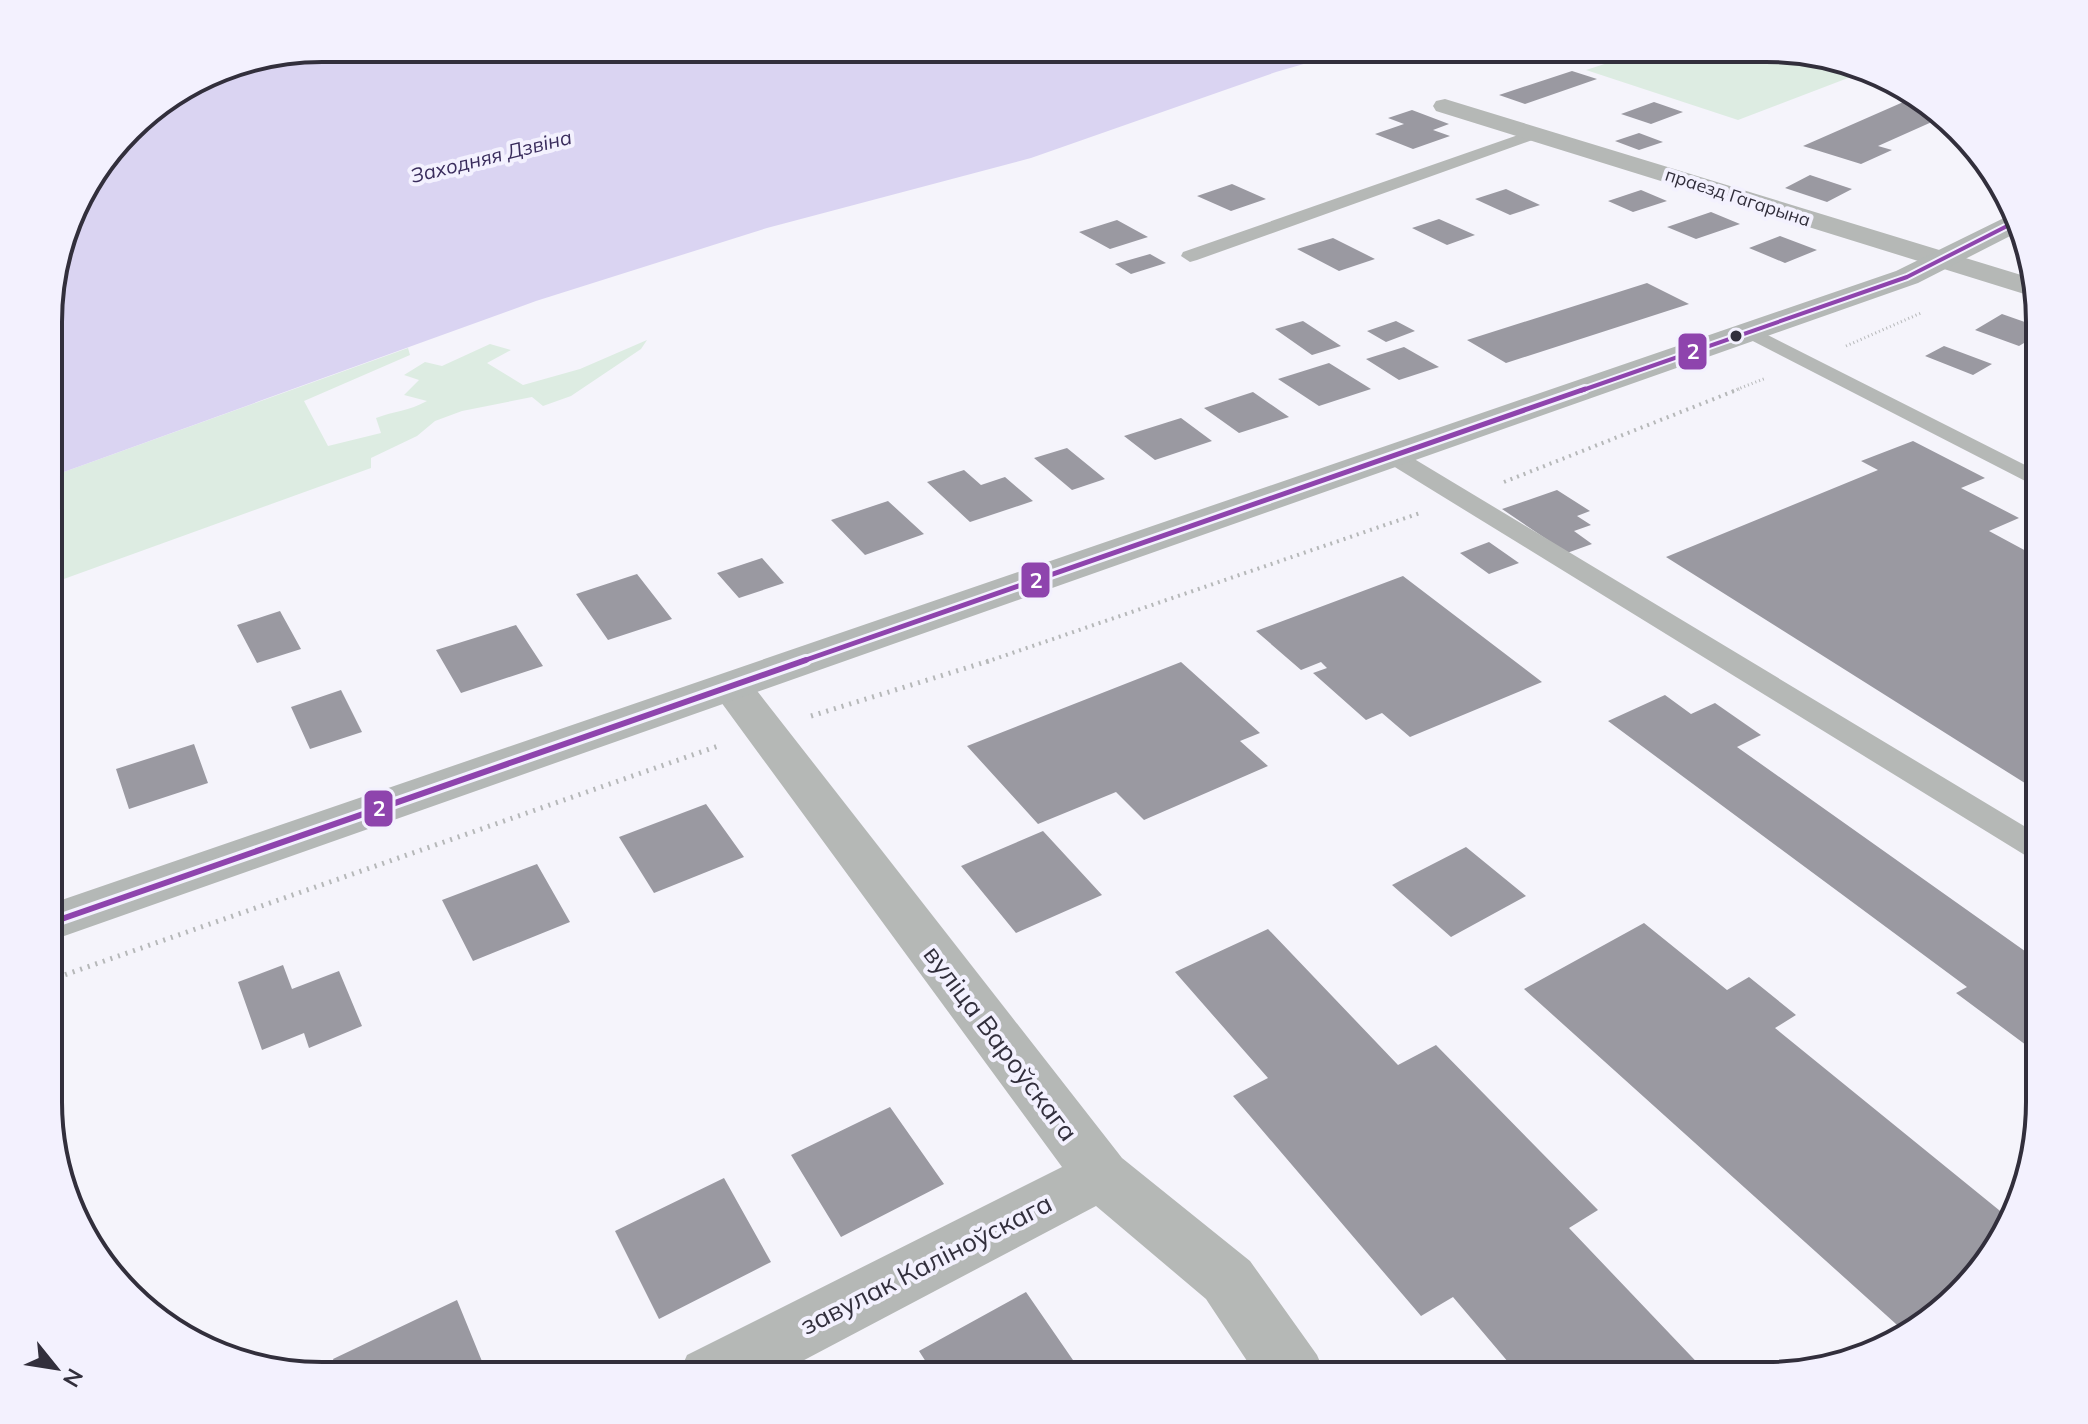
<svg xmlns="http://www.w3.org/2000/svg" width="2088" height="1424" font-family="Mulish,sans-serif">
<style>
.green{fill:#ddece2}
.water{fill:#dad4f2}
.building{fill:#9a99a1}
.lines{fill:none;stroke-linecap:round;stroke-linejoin:round}
.path-far2{stroke:#b6b8b9;stroke-width:3;stroke-dasharray:1 3;stroke-linecap:butt}
.path-far1{stroke:#b6b8b9;stroke-width:4;stroke-dasharray:2 5;stroke-linecap:butt}
.path{stroke:#b6b8b9;stroke-width:5;stroke-dasharray:2 6;stroke-linecap:butt}
.lane{fill:#b5b8b6;fill-rule:evenodd}
.street{fill:#b5b8b6;fill-rule:evenodd}
.secondary{fill:#b4b8b6;fill-rule:evenodd}
.bus-1-far2-casing{stroke:#f3f1fe;stroke-width:8}
.bus-1-far1-casing{stroke:#f3f1fe;stroke-width:10}
.bus-1-casing{stroke:#f3f1fe;stroke-width:12}
.bus-1-far2{stroke:#8e44ad;stroke-width:4}
.bus-1-far1{stroke:#8e44ad;stroke-width:5}
.bus-1{stroke:#8e44ad;stroke-width:6}
.bus-dot{fill:#322f3c;stroke:#f3f1fe;stroke-width:3}
.labels{text-anchor:middle;dominant-baseline:central;stroke-width:8;stroke-linejoin:round;paint-order:stroke}
.far-street-label{font-size:18px;fill:#322f3c;stroke:#f3f1fe}
.far-water-label{font-size:20px;font-style:italic;fill:#392c5c;stroke:#f3f1fe}
.near-street-label{font-size:26px;fill:#322f3c;stroke:#f3f1fe}
.rim{fill:none;stroke:#322f3c;stroke-width:4}
.line-badge{stroke:#f3f1fe;stroke-width:3}
.badge-label{font-size:22px;text-anchor:middle;font-weight:bold;fill:#fff}
</style>
<rect width="100%" height="100%" fill="#f5f4fb"/>
<path class="green" d="M1651 49C1718 48 1809 38 1869 70L1738 120 1586 70Z
M647 340 641 349 571 396 543 406 532 397 462 411 435 421 417 436 371 458V468L50 584V477L408 348 410 355 304 401 328 446 381 433 376 418C394 411 409 411 427 401L404 395 419 380 404 375 425 362 442 366 490 344 511 350 487 363 523 385 580 369Z"/>
<path class="water" d="M322 48H1359L1276 72 1031 158 767 228 536 301 50 477V287L76 200 141 116 211 73Z"/>
<path class="building" d="M1572 71 1597 79 1525 104 1499 95Z
M1917 96 1932 104 1943 117 1878 146 1892 150 1861 164 1803 146Z
M1654 102 1683 112 1651 124 1621 114Z
M1412 110 1449 124 1433 130 1450 136 1413 149 1375 134 1404 124 1388 118Z
M1639 133 1663 142 1639 150 1615 141Z
M1810 175 1852 189 1827 202 1785 188Z
M1232 184 1266 199 1231 211 1197 196Z
M1506 189 1540 205 1510 215 1475 199Z
M1641 190 1667 201 1633 212 1608 201Z
M1711 212 1740 224 1696 239 1667 227Z
M1439 219 1475 235 1447 245 1412 228Z
M1117 220 1148 237 1110 249 1079 232Z
M1780 236 1817 250 1785 263 1749 248Z
M1333 238 1375 259 1339 271 1297 249Z
M1150 254 1166 263 1131 274 1115 264Z
M1647 283 1689 304 1506 363 1467 340Z
M2002 314 2039 327V334L2019 346 1975 330Z
M1303 321 1341 346 1312 355 1275 329Z
M1396 321 1415 331 1386 342 1367 331Z
M1944 346 1992 364 1973 375 1925 356Z
M1404 347 1439 367 1399 380 1366 359Z
M1329 363 1371 389 1319 406 1278 379Z
M1253 392 1289 417 1239 433 1204 408Z
M1181 418 1212 441 1155 460 1124 436Z
M1913 441 1985 478 1961 488 2019 518 1989 531 2039 558V792L1666 557 1878 470 1861 461Z
M1067 448 1105 479 1072 490 1034 458Z
M964 470 981 485 1005 477 1033 501 970 522 927 482Z
M1557 490 1590 511 1577 516 1591 525 1574 531 1592 544 1567 553 1502 509Z
M888 501 924 534 865 555 831 520Z
M1489 542 1519 563 1489 574 1460 553Z
M762 558 784 583 739 598 717 573Z
M637 574 672 619 608 640 576 594Z
M1403 576 1542 682 1410 737 1382 713 1366 720 1313 673 1327 668 1321 662 1301 670 1256 631Z
M280 611 301 649 257 663 237 625Z
M516 625 543 666 461 693 436 650Z
M1181 662 1260 733 1240 741 1268 766 1144 820 1116 792 1038 824 967 746Z
M341 690 362 732 310 749 291 707Z
M1665 695 1691 714 1715 703 1761 735 1737 747 2039 961V1042L2030 1048 1956 993 1967 987 1608 721Z
M194 744 208 783 129 809 116 769Z
M706 804 744 857 654 893 619 837Z
M1043 831 1102 895 1016 933 961 866Z
M1466 847 1526 896 1451 937 1392 885Z
M537 864 570 922 473 961 442 900Z
M1644 923 1727 990 1749 977 1796 1015 1775 1028 2010 1219 1984 1268 1906 1333 1524 989Z
M1268 929 1398 1065 1436 1045 1598 1210 1569 1228 1710 1376H1520L1453 1297 1421 1316 1233 1096 1268 1078 1175 972Z
M283 965 292 989 339 971 362 1026 309 1048 304 1033 262 1050 238 982Z
M890 1107 944 1184 841 1237 791 1155Z
M724 1178 771 1262 659 1319 615 1231Z
M1026 1292 1084 1376H935L919 1351Z
M457 1300 488 1376 338 1375 333 1359Z"/>
<g class="lines">
<path class="path-far2" d="M1846 346 1921 313
M1733 391 1766 378"/>
<path class="path-far1" d="M1504 482 1739 389
M986 662 1420 513"/>
<path class="path" d="M811 716 992 660
M50 980 721 745"/>
<path class="lane" d="M1535 129 1543 134 1541 137 1197 260 1190 262 1181 256 1183 252Z
M1750 326 2039 472V488L1743 336 1740 332 1743 328Z
M1393 449 1401 451 2039 835V859L2028 857 1385 461 1382 456 1385 451Z"/>
<path class="street" d="M1445 99 2031 278 2037 298 1436 111 1433 106 1436 101Z
M732 674 747 678 1122 1158 1250 1261 1317 1355 1326 1376H1257L1206 1299 1096 1206 774 1376H678L687 1355 1062 1167 710 687 717 678Z"/>
<path class="secondary" d="M2012 214 2018 232 1918 283 50 941V904L1896 271Z"/>
<g class="bus-1-far2-casing">
<path id="bus-1-far2" d="M1580 391 1907 277 2015 222"/>
</g>
<g class="bus-1-far1-casing">
<path id="bus-1-far1" d="M800 662 1585 389"/>
</g>
<g class="bus-1-casing">
<path id="bus-1" d="M50 923 806 660"/>
</g>
<use href="#bus-1-far2" class="bus-1-far2"/>
<use href="#bus-1-far1" class="bus-1-far1"/>
<use href="#bus-1" class="bus-1"/>
</g>
<circle class="bus-dot" cx="1736" cy="336" r="7"/>
<g class="labels">
<g class="far-street-label">
<text transform="translate(1738 197) rotate(18)">праезд Гагарына</text>
</g>
<g class="far-water-label">
<text transform="translate(491 156) rotate(-14)">Заходняя Дзвіна</text>
</g>
<g class="near-street-label">
<text transform="translate(1001 1043) rotate(53)">вуліца Вароўскага</text>
<text transform="translate(926 1264) rotate(-27)">завулак Каліноўскага</text>
</g>
</g>
<path d="M0 0H2088V1424H0ZM322 62H1766A260 260 0 0 1 2026 322V1102A260 260 0 0 1 1766 1362H322A260 260 0 0 1 62 1102V322A260 260 0 0 1 322 62Z" fill="#f3f1fe" fill-rule="evenodd"/>
<path class="rim" d="M322 62H1766A260 260 0 0 1 2026 322V1102A260 260 0 0 1 1766 1362H322A260 260 0 0 1 62 1102V322A260 260 0 0 1 322 62Z"/>
<g class="line-badge">
<rect x="1677" y="332" width="31" height="39" rx="8" fill="#8e44ad"/>
<rect x="1020" y="561" width="31" height="38" rx="8" fill="#8e44ad"/>
<rect x="363" y="789" width="31" height="39" rx="8" fill="#8e44ad"/>
</g>
<g class="badge-label">
<text x="1693" y="359">2</text>
<text x="1036" y="588">2</text>
<text x="379" y="816">2</text>
</g>
<g transform="translate(56 1368) rotate(120)" stroke="#f3f1fe" stroke-width="6" paint-order="stroke">
<path d="M0-6L14 30L0 20L-14 30Z" fill="#322f3c"/>
<text y="-12" font-size="22" font-weight="bold" text-anchor="middle" fill="#322f3c">N</text>
</g>
</svg>
